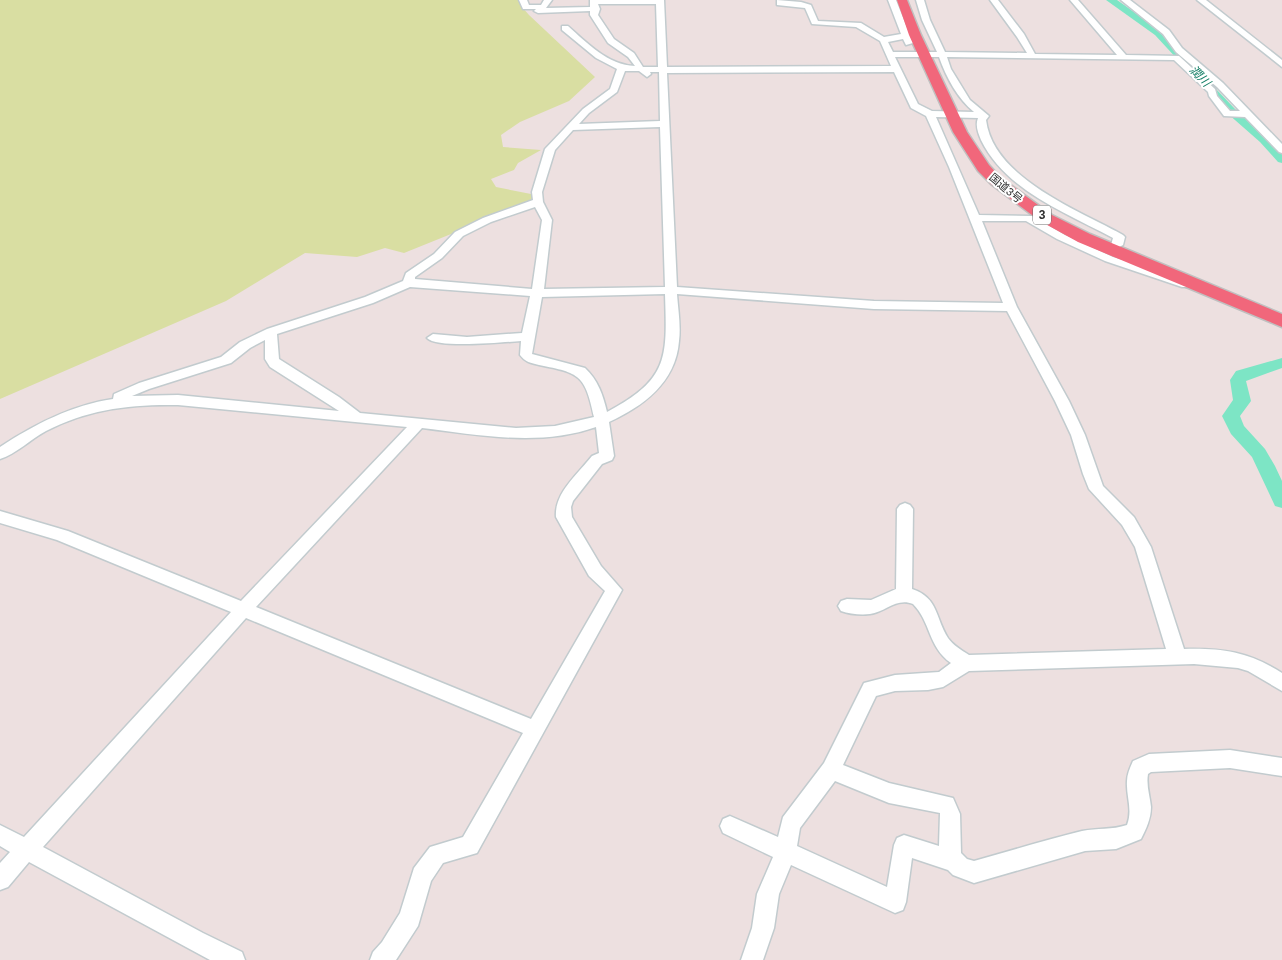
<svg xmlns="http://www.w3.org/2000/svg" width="1282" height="960" font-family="Arial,'Noto Sans JP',sans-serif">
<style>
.green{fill:#d9dea2}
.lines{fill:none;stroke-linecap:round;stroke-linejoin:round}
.river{fill:#7de5c5;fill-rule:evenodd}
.minor-casing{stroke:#c2cbce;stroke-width:3}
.highway-casing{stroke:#c0c0c0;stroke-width:3}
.minor{fill:#fff;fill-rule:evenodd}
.highway{fill:#f1677b;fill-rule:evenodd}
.labels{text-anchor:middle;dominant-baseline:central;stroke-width:4;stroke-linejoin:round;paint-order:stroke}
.far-street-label{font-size:11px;fill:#2d2d2d;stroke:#fff}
.far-water-label{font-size:12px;font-style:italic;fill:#188068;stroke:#fff}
.shield{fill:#fff;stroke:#6c6c6c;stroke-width:1}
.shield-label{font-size:12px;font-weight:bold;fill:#2d2d2d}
</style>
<rect width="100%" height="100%" fill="#ede0e0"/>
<path class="green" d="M0 0H519L522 7 529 15 595 77 569 101 520 122 501 135 503 147 541 150 518 163 514 170 491 179 496 187 531 194 533 201 404 253 385 248 357 257 305 253 226 301 0 399Z"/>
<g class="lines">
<path class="river" d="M1106 0H1117L1161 31 1235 109 1268 136 1282 152V163L1278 162 1260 142 1227 113 1155 35Z
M1282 358V368L1246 381 1251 401 1240 416 1244 426 1265 449 1275 466 1282 481V508L1275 506 1252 457 1231 434 1222 416 1233 400 1230 380 1236 371Z"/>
<g class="minor-casing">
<path id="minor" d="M519 0H527L529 5H541L544 0H552L546 8 590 7V0H664L667 67 891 66 880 41 856 27 812 24 805 8 777 5V0L801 2 811 5 818 21 861 23 884 37 901 34 888 0H896L913 43 906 45 903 39 888 42 893 52H937L922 20 916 0H924L930 20 945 52 1027 53 1017 37 990 0H998L1024 34 1035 54 1117 55 1070 0H1078L1126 55 1179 56 1215 89 1217 96 1230 111H1240L1217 87 1176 52 1163 34 1121 0H1130L1169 30 1182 48 1223 83 1282 144V153L1279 152 1245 117 1224 116 1209 96 1208 92 1174 60 947 57 951 69 970 100 989 116 986 120C993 178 1078 210 1123 235L1125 237 1123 245 1117 248 1111 245 1113 238C1067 213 1006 191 981 140 978 133 975 125 978 118L936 117 979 215 1032 216 1065 235 1113 257 1190 281 1192 284 1190 287H1182L1105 261 1057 239 1026 221H982L1017 307 1069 401 1085 435 1103 486 1134 517 1151 547 1184 649C1223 648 1249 652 1282 673V691L1248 671 1238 668 1194 664 969 671 943 687 928 690 895 691 876 696 843 765 889 783 953 798 960 814 961 853 967 859 974 861C1010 851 1045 840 1082 831 1097 828 1112 830 1127 825 1133 809 1126 797 1127 781 1127 774 1130 768 1133 761L1149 754 1230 750 1282 758V776L1230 768 1151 772 1148 774C1146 786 1150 796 1151 807 1151 819 1146 829 1141 839L1116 849 1085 851 974 883 953 875 948 870 912 858 906 902 903 910 895 913 791 865 779 894 774 928 763 960H741L752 928 757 894 773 857 723 833 720 826 723 819 730 816 778 837 783 817 824 763 864 683 895 675 939 672 951 663C928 647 931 622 913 604 897 597 885 612 870 614 861 615 849 614 841 611L838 606 841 601 847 599 871 600 896 589 897 509 900 505 905 503 910 505 913 509 912 589C939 598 935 618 948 638 953 645 961 650 969 655L1166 649 1135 547 1122 525 1089 489 1083 474 1071 435 1055 401 1007 311 874 309 677 294C678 309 681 326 679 341 676 382 644 406 609 422L614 456 612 460 602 464 573 501 571 507 572 517 601 566 622 590 477 853 443 863 431 881 418 926 396 960H370L373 952 382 942 400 913 414 868 430 847 463 837 523 733 246 618 43 847 203 933 242 952 245 960H210L29 862 8 887 0 890V863L10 852 0 846V825L24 837 231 612 57 540 0 523V511L68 531 241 601 407 427 178 405C132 404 88 409 46 431 31 439 16 454 0 459V447C35 424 72 405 113 399L114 394 139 383 221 357 240 342 267 329 365 297 403 281 406 273 434 254 455 232 483 218 533 200 532 192 545 149 583 109 610 89 617 69 596 58 562 30V26H568C587 43 608 65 635 66L628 57 608 43 590 15V11L538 13 534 11 536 9H523ZM598 4H656L658 67H643L634 53 614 39 598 15 600 9ZM895 57H939C946 77 958 99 974 112L932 111 918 104ZM625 71H639L647 77 651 74 650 72H659L660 121 579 124 589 113 617 92ZM894 72 911 108 926 116 949 167 1003 303 874 301 677 287 667 73ZM660 127 665 287 544 289 552 220 543 202 542 192 555 150 573 130ZM535 207 542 220 532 289 415 279V277L442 258 463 236 491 222ZM410 287 530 296 522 333 467 337 433 334 427 338C437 349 504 342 521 341L520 355C525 362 531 363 539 365 580 373 585 375 594 417L555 426 516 428 360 413 339 397 279 359 277 334 373 303ZM665 294C667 358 669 379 607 412 603 395 598 380 585 368L532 354 542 297ZM265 340V359L270 367 339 411 178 395 132 396 149 389 231 363 250 348ZM596 427 599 453 592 456C578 474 554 493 556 517L589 576 605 591 531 719 256 607 422 428C479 435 540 447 596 427ZM835 781 889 803 940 813 939 846 904 835 897 838 894 845 887 887 797 846 800 828Z
M1197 0H1206L1282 60V67Z"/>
</g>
<g class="highway-casing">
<path id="highway" d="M897 0H907L921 35 967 132 989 165 1001 178 1052 215 1090 234 1282 314V327L1078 242 1040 221 991 184 978 171 953 132 909 35Z"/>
</g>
<use href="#minor" class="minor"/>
<use href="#highway" class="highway"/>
</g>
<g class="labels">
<g class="far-street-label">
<text transform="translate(1006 188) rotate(40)">国道3号</text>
</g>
<g class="far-water-label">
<text transform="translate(1200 76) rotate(46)">潤川</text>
</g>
<rect class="shield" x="1033" y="205.5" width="18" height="19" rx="4"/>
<g class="shield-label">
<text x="1042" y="215">3</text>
</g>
</g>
</svg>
